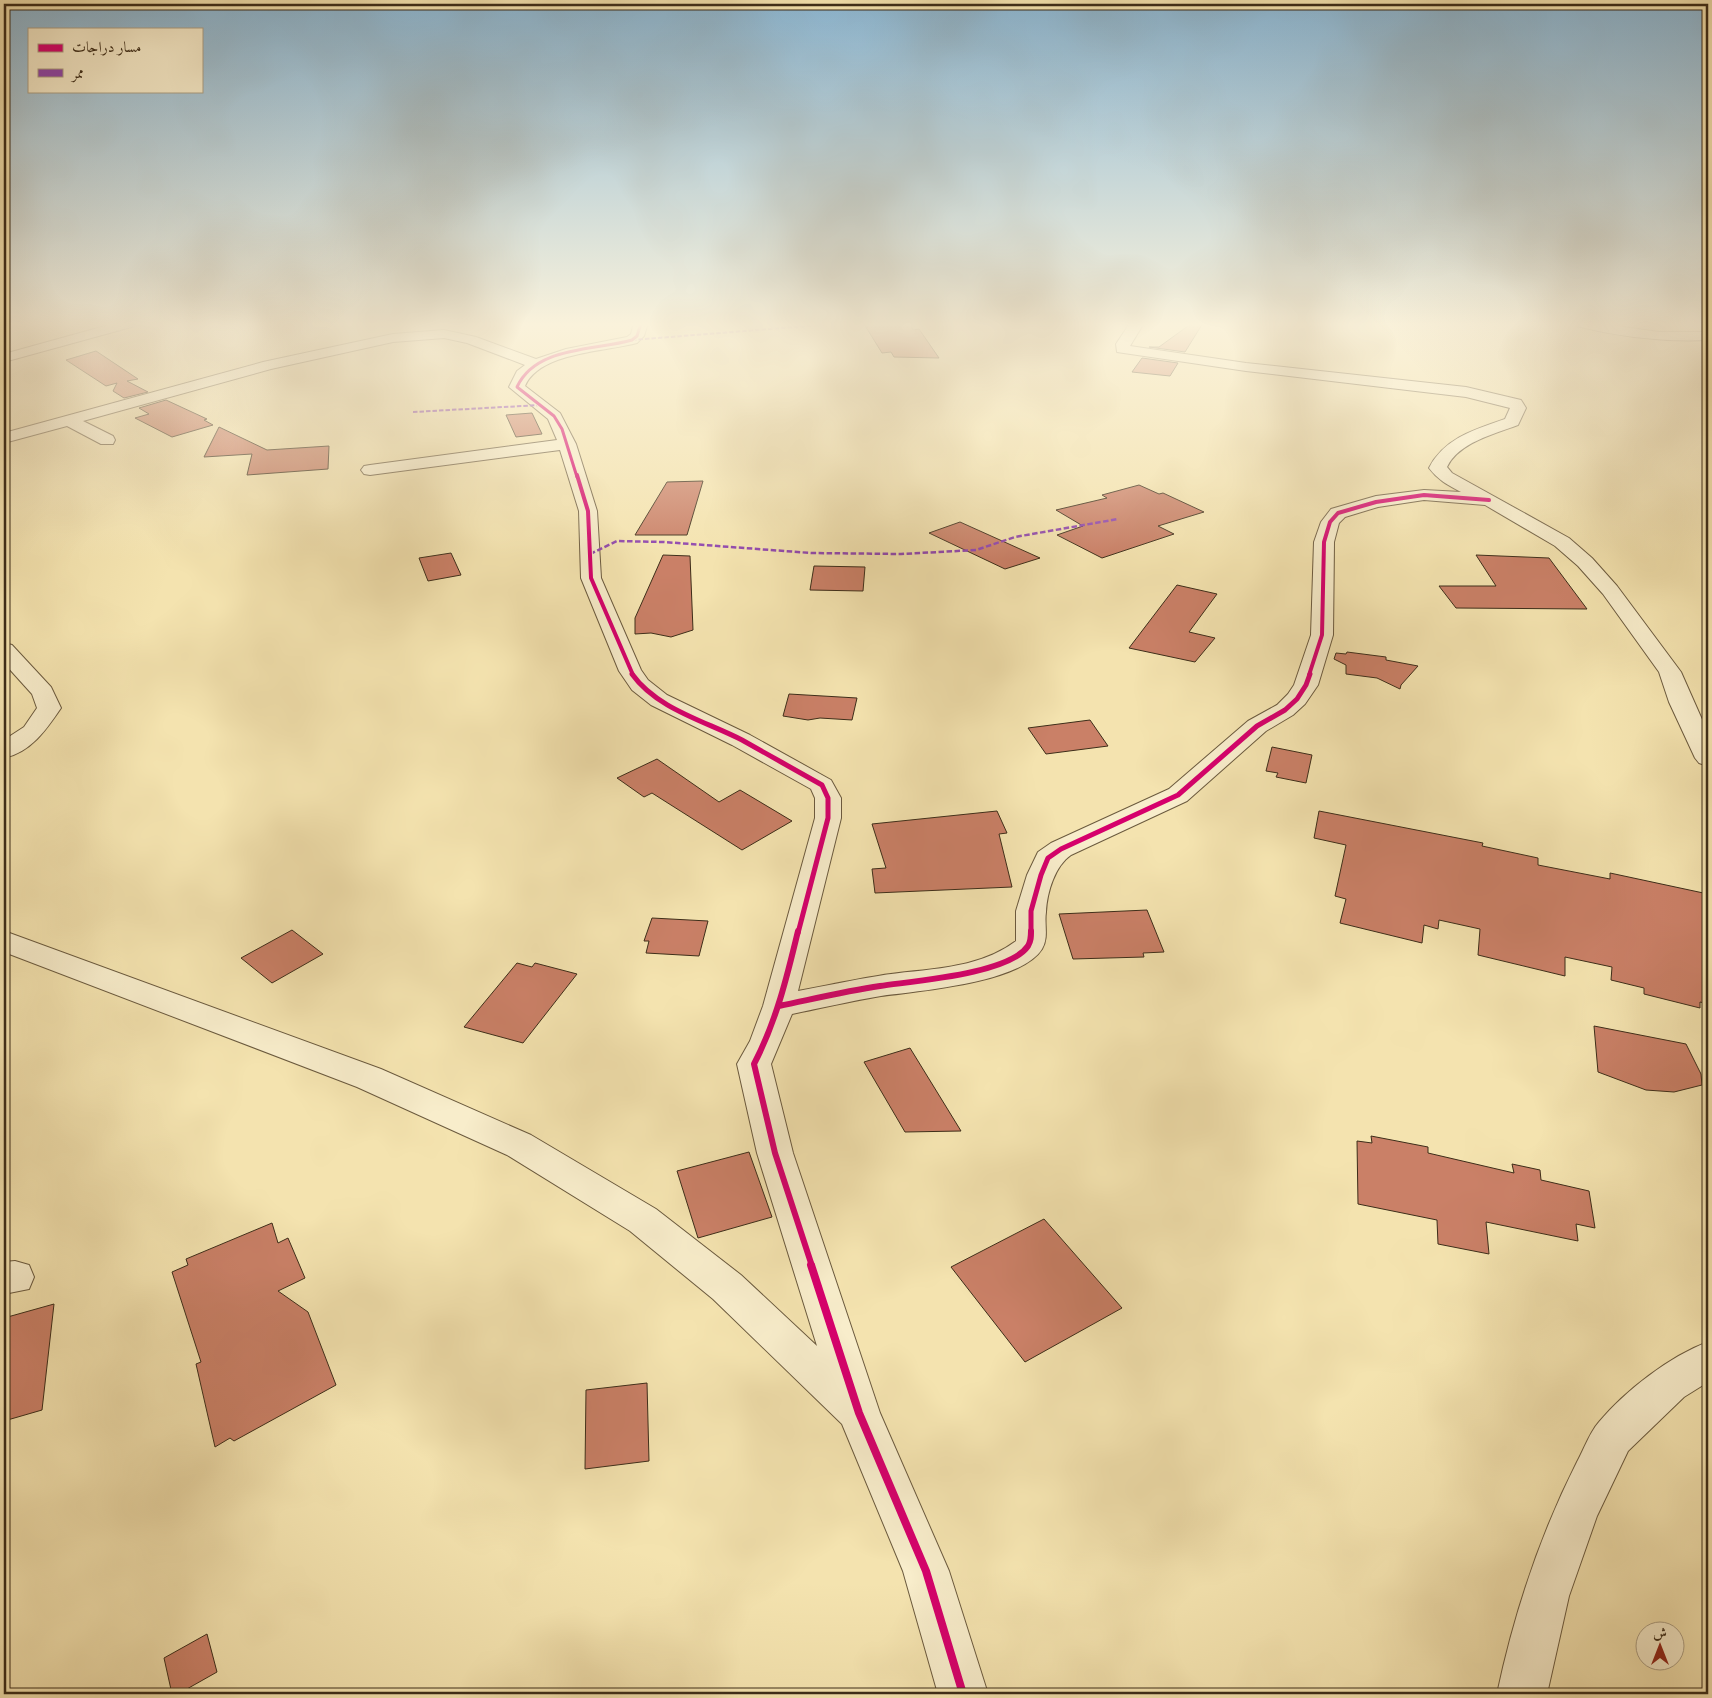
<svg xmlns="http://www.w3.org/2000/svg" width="1712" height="1698" font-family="'IM FELL French Canon',Amiri,serif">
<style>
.building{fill:#ca8067;stroke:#3d2d19}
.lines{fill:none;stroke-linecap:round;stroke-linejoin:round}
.minor-casing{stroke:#6b5a3e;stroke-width:2}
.minor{fill:#f8edcb;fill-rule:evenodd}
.quiet-far1{stroke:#8e44ad;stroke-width:2;stroke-dasharray:4.5 2;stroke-linecap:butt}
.quiet{stroke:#8e44ad;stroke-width:2.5;stroke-dasharray:5.5 2.5;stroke-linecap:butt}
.cycleway-far4-casing{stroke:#f8edcb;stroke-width:5}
.cycleway-far3-casing{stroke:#f8edcb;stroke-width:6}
.cycleway-far2-casing{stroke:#f8edcb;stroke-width:8}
.cycleway-far1-casing{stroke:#f8edcb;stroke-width:9}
.cycleway-casing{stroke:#f8edcb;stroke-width:11}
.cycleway-far4{stroke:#d6006c;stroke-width:3}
.cycleway-far3{stroke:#d6006c;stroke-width:4}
.cycleway-far2{stroke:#d6006c;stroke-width:5}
.cycleway-far1{stroke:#d6006c;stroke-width:6}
.cycleway{stroke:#d6006c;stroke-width:8}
</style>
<rect width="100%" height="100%" fill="#f4e3af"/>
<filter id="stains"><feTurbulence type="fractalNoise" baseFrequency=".004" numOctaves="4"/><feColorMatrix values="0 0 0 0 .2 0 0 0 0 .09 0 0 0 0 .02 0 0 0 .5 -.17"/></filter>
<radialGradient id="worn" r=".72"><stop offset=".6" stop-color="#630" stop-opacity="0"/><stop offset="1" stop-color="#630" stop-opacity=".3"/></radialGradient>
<path class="building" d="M1192 323H1203L1185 352 1149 347H1159Z
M864 324H910L913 330 919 329 939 358 894 357 891 352 882 353Z
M96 351 138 379 127 381 148 392 124 398 113 391 117 383 106 386 66 360Z
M1142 358 1178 363 1170 376 1132 372Z
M166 400 207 419 204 420 213 425 172 437 135 418 149 414 139 408Z
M532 413 542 434 516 437 506 415Z
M219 427 267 450 329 446 328 469 247 475 252 454 204 457Z
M703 481 687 535H635L667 482Z
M1139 485 1159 494 1163 493 1204 512 1158 526 1174 534 1102 558 1057 535 1083 526 1056 510 1107 498 1102 495Z
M960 522 1040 558 1005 569 929 533Z
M451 553 461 575 428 581 419 558Z
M663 555 690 556 693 630 671 637 651 633 635 634V618Z
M1476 555 1549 558 1587 609 1456 608 1439 586H1496Z
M814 566 865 567 863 591 810 590Z
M1177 585 1217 594 1189 632 1215 638 1195 662 1129 648Z
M1347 652 1386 657V660L1418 666 1401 685 1400 689 1377 678 1346 674V665L1334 659 1336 653 1346 654Z
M789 694 857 698 852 720 820 718 808 720 783 716Z
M1090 720 1108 746 1046 754 1028 728Z
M1272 747 1312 755 1306 783 1276 777 1278 773 1266 771Z
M657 759 719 802 740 790 792 821 742 850 652 793 644 797 617 778Z
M997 811 1007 833 999 834 1012 887 875 893 872 869 886 868 872 824Z
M1319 811 1483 843 1482 846 1538 858V865L1610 879V873L1708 894V1004L1700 1002V1008L1644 994V988L1611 980 1612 967 1565 957V976L1478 955 1480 929 1439 920 1438 929 1424 925 1422 943 1340 923 1346 899 1335 896 1346 845 1314 838Z
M1147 910 1164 952 1143 953 1144 957 1073 959 1059 914Z
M652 918 708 921 699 956 646 953 649 941H644Z
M292 930 323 954 272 983 241 958Z
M517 963 532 967 535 963 577 974 523 1043 464 1027Z
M1594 1026 1686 1044 1701 1074 1702 1085 1674 1092 1646 1090 1598 1072Z
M910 1048 961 1131 905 1132 864 1062Z
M1371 1136 1428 1147V1153L1514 1173 1512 1164 1540 1170 1541 1180 1589 1191 1595 1228 1576 1224 1578 1241 1486 1222 1489 1254 1438 1244 1437 1220 1358 1204 1357 1141 1372 1143Z
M749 1152 772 1217 698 1238 677 1171Z
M1044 1219 1122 1308 1025 1362 951 1267Z
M272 1223 278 1243 288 1238 305 1278 278 1291 308 1312 336 1385 234 1441 230 1438 215 1447 196 1364 201 1362 172 1272 188 1265 186 1259Z
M54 1304 42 1410 4 1421V1318Z
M647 1383 649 1461 585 1469 586 1390Z
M207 1634 217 1672 178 1694H172L164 1658Z"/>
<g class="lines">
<g class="minor-casing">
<path id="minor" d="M116 323H137L135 326 4 362V354Z
M634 323H648L644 336 637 343C604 352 540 352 525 386L560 413 576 444 597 511 601 578 641 670 648 680 667 695 750 735 831 780 841 798V818L798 991C825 986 852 980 878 976 925 968 976 971 1016 941V911L1027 875 1038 852 1051 843 1169 789 1248 721 1277 705 1288 694 1294 685 1311 635 1314 542 1321 522 1331 509 1376 496 1424 490 1461 492C1448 485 1438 480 1429 468 1444 438 1476 429 1505 419L1510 408 1466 397 1246 371 1117 352 1116 344 1130 323H1144L1130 346 1246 363 1466 387 1521 400 1526 408 1518 425C1494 434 1458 443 1447 467L1452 473 1569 538 1592 558 1617 586 1681 672 1708 733V766L1699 763 1695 758 1669 702 1659 672 1603 594 1578 566 1555 546 1485 505 1424 500 1378 507 1345 517 1339 523 1334 542 1333 635 1318 685 1305 704 1293 715 1266 731 1187 801 1071 855C1055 866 1047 892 1046 912 1044 925 1049 937 1042 949 1021 983 919 991 881 996 851 1001 821 1008 792 1014L771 1064 793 1153 880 1413 949 1571 988 1694H938L903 1571 842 1424 713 1299 630 1231 507 1155 357 1087 4 952V931L381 1069 531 1135 656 1209 741 1275 817 1346 757 1153 737 1064 750 1041 763 1006 815 818V798L811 789 732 745 651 705 632 690 619 671 581 578 579 511 560 450 370 475 364 474 361 470 364 466 370 465 557 440 548 419 509 387 517 371 525 365 467 343 444 338 393 342 271 369 83 421 113 436 115 440 113 444H101L67 426 4 443V433L263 362 393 334 444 330 476 337 536 359 566 349 627 337 631 334Z
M1574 323H1596L1659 332H1708V340C1663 342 1620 337 1576 326Z
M4 643 12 645 51 687 61 708C46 730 31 752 4 758V740L24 727 37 708 32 694 4 663Z
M15 1261 29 1265 34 1277 29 1289 4 1294V1262Z
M1708 1342V1382L1684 1397 1628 1451 1597 1516 1569 1596 1547 1694H1497C1514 1614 1540 1535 1577 1462 1584 1449 1590 1432 1599 1422 1625 1391 1670 1356 1708 1342Z"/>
</g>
<use href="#minor" class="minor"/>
<path class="quiet-far1" d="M632 340 845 323
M413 412 540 405"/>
<path class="quiet" d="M590 554 617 541 664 542 811 553 901 554 976 550 1015 537 1118 519"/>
<g class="cycleway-far4-casing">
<path id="cycleway-far4" d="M577 477 562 429 554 416 517 387C536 346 594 351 632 340L637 336 641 323"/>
</g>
<g class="cycleway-far3-casing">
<path id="cycleway-far3" d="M577 475 588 511 591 578 633 675
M1309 675 1322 635 1324 542 1330 522 1338 513 1376 502 1424 495 1489 500"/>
</g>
<g class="cycleway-far2-casing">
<path id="cycleway-far2" d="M632 674C657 709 705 721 742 740 769 755 795 770 822 785L828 798V818L798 933
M1031 933V911L1041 875 1048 858 1061 849 1178 795 1257 726 1285 710 1297 699 1306 685 1310 674"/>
</g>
<g class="cycleway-far1-casing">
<path id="cycleway-far1" d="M798 931C787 977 776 1022 754 1064L775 1153 812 1266
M779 1006C813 999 846 991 880 986 913 981 1009 974 1028 946 1031 941 1031 937 1031 931"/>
</g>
<g class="cycleway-casing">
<path id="cycleway" d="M811 1265 859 1413 926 1571 963 1694"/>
</g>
<use href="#cycleway-far4" class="cycleway-far4"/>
<use href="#cycleway-far3" class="cycleway-far3"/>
<use href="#cycleway-far2" class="cycleway-far2"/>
<use href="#cycleway-far1" class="cycleway-far1"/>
<use href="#cycleway" class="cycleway"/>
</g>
<linearGradient id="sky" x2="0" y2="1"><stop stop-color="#8bb7d4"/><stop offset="0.58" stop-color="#faf2db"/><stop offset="1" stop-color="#faf2db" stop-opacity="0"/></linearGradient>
<rect width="1712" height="560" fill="url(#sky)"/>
<rect width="1712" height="1698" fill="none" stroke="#f4e3af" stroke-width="20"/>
<rect x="5" y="5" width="1702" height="1688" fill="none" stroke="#3d2d19" stroke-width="2.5"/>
<rect x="10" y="10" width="1692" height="1678" fill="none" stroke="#3d2d19"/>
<rect x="28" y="28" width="175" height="65" fill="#f8edcb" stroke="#ada084"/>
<rect x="38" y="44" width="25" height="8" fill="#d6006c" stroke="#ada084"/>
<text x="72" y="52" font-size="15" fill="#3d2d19">مسار دراجات</text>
<rect x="38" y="69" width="25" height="8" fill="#8e44ad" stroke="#ada084"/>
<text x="72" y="78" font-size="15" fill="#3d2d19">ممر</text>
<g transform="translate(1660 1646)"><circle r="24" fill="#f8edcb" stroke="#ada084"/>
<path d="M0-4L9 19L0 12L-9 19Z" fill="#8f2418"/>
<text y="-8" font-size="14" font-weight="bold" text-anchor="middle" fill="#3d2d19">ش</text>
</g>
<rect width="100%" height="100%" filter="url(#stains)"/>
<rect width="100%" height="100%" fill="url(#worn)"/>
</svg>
